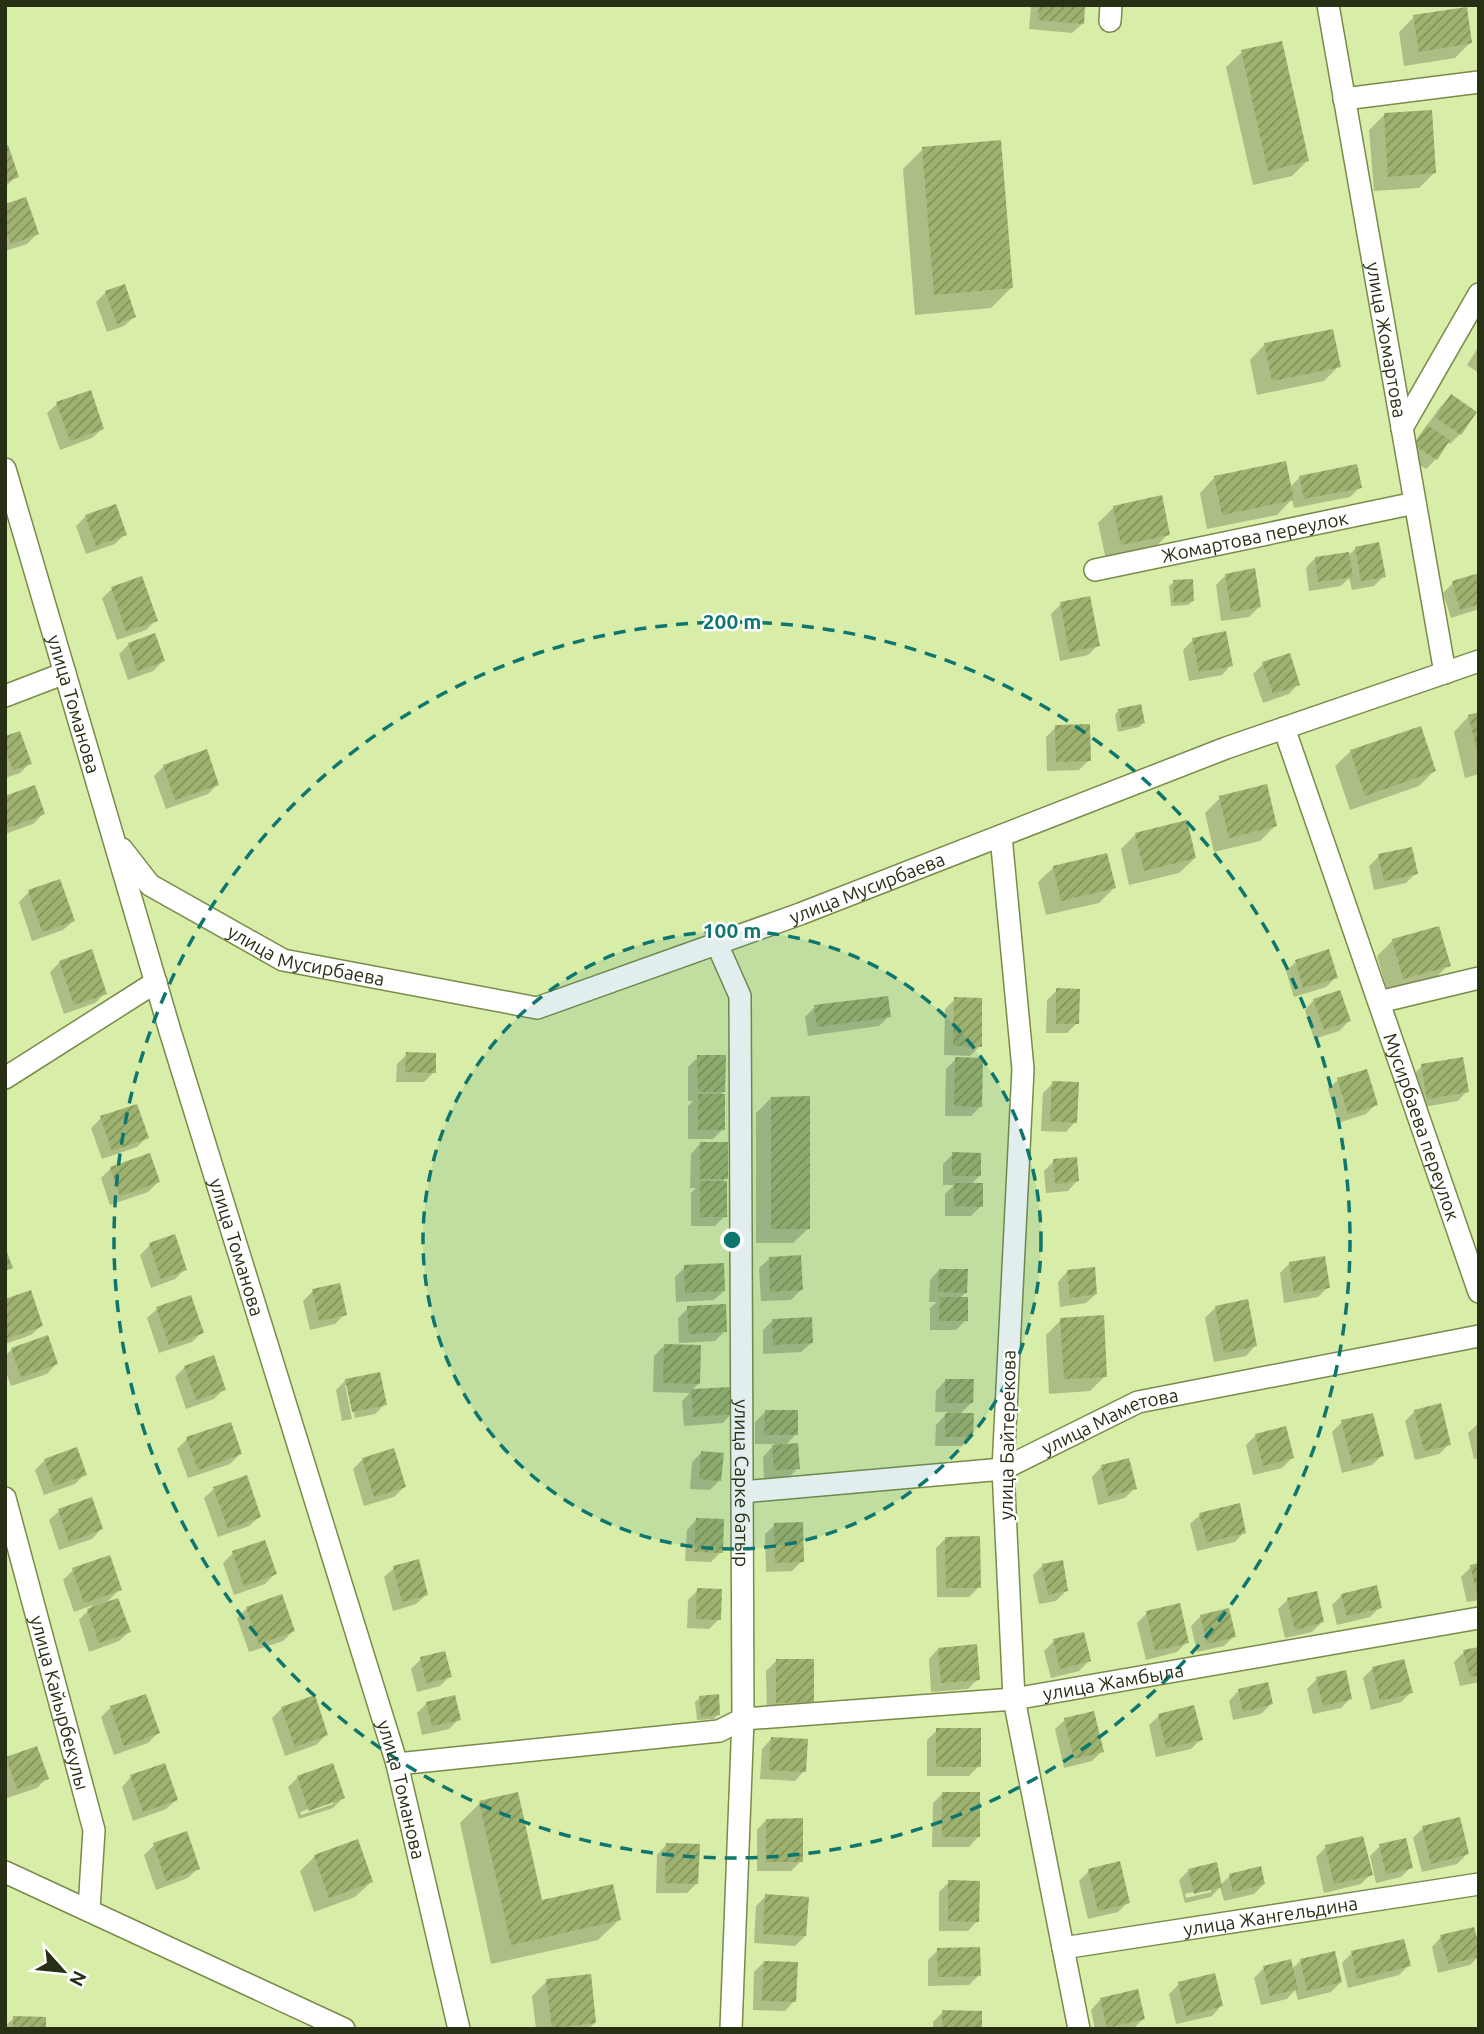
<svg xmlns="http://www.w3.org/2000/svg" width="1484" height="2034" font-family="Ubuntu,sans-serif">
<style>
.shadow{fill:#0003;fill-rule:evenodd}
.building{fill:url(#building-hatch)}
.lines{fill:none;stroke-linecap:round;stroke-linejoin:round}
.minor-casing{stroke:#798b4a;stroke-width:24}
.minor{stroke:#fff;stroke-width:21}
.ring{fill:none;stroke:#0f766e;stroke-width:3.5;stroke-dasharray:12 9}
.labels{text-anchor:middle;dominant-baseline:central;stroke-width:5;stroke-linejoin:round;paint-order:stroke}
.street-label{font-size:19px;fill:#272f14;stroke:#fff}
.centre{fill:#0f766e;stroke:#fff;stroke-width:3.5}
.ring-label{font-size:21px;text-anchor:middle;font-weight:bold;fill:#0f766e;stroke:#fff;stroke-width:5;stroke-linejoin:round;paint-order:stroke}
</style>
<defs>
<pattern id="building-hatch" width="6" height="6" patternUnits="userSpaceOnUse" patternTransform="scale(1.75)"><rect width="6" height="6" fill="#9fb370"/><path d="M-1 1l2-2M0 6l6-6M5 7l2-2" fill="none" stroke="#82925b"/></pattern>
</defs>
<rect width="100%" height="100%" fill="#d8eda8"/>
<path class="shadow" d="M1031 5H1084L1082 24 1072 33 1029 29Z
M1414 17 1470 43 1455 58 1404 66 1399 32Z
M1242 52 1307 161 1292 176 1253 185 1226 67Z
M1384 115 1434 173 1419 188 1374 191 1369 130Z
M5 147 17 176 5 187Z
M923 149 1011 288 991 308 915 315 903 169Z
M5 206 37 234 27 244 5 251Z
M106 292 134 317 124 326 107 332 96 302Z
M1265 344 1339 366 1324 381 1257 395 1250 360Z
M1479 346V373L1467 365Z
M1451 396 1460 434 1450 444 1447 442 1436 459 1426 469 1405 455 1441 406Z
M57 404 102 429 92 438 60 450 47 413Z
M1215 477 1290 487 1300 477 1360 487 1350 497 1294 508 1292 499 1277 515 1207 529 1200 493Z
M1114 507 1168 534 1153 550 1106 560 1098 523Z
M86 516 125 534 115 544 86 554 76 526Z
M1356 548 1384 576 1374 586 1352 590 1349 578 1341 586 1309 591 1306 568 1315 558 1348 556Z
M1226 575 1259 607 1249 617 1221 621 1216 585Z
M1479 575V609L1451 618 1443 593 1453 583Z
M1174 582 1193 601 1188 605 1171 606 1169 586Z
M112 589 156 620 146 630 117 640 102 598Z
M1061 604 1098 645 1088 655 1060 661 1051 614Z
M1193 640 1231 665 1222 675 1189 681 1183 650Z
M129 644 163 661 153 671 128 680 119 654Z
M1263 664 1298 684 1289 694 1263 703 1253 674Z
M1119 710 1143 723 1139 727 1118 732 1115 715Z
M1479 714V774L1465 778 1454 732 1469 716Z
M1056 727 1089 760 1079 770 1047 771 1046 737Z
M5 738 30 763 20 773 5 778Z
M1351 751 1434 771 1419 786 1350 810 1335 766Z
M164 766 217 785 208 794 166 809 154 776Z
M5 798 43 814 33 824 5 834Z
M1220 798 1275 826 1260 841 1214 852 1205 813Z
M1136 834 1195 858 1179 873 1129 885 1121 849Z
M1379 856 1416 873 1406 883 1374 890 1369 866Z
M1054 867 1114 888 1099 903 1046 915 1038 882Z
M29 892 73 921 63 930 32 941 19 902Z
M1438 928 1449 965 1433 980 1388 993 1377 956 1392 941Z
M60 962 105 993 95 1003 64 1014 50 972Z
M1296 962 1336 977 1326 987 1294 997 1286 971Z
M1057 990 1077 1023 1067 1033H1046L1047 1000Z
M955 999 980 1046 970 1056 944 1055 945 1009Z
M1314 1000 1349 1021 1339 1031 1314 1039 1305 1010Z
M815 1007 889 1016 879 1026 808 1036 805 1017Z
M407 1054 434 1072 424 1082H396L397 1064Z
M698 1057 724 1091 719 1096 723 1129 713 1139H688V1106L693 1101H688V1067Z
M956 1059 981 1106 971 1116H945L946 1069Z
M1422 1066 1467 1091 1458 1101 1418 1108 1412 1076Z
M1338 1080 1376 1104 1366 1114 1338 1123 1328 1089Z
M1053 1083 1075 1122 1066 1132 1041 1131 1043 1093Z
M771 1098 809 1228 793 1243H756V1113Z
M101 1118 147 1137 137 1147 102 1159 91 1128Z
M700 1144 726 1178 721 1183 725 1216 715 1226H691V1193L696 1188H690L691 1154Z
M953 1154 979 1176 971 1185 981 1206 971 1216H945V1194L954 1185H943V1164Z
M1054 1161 1077 1181 1068 1191 1046 1193 1044 1171Z
M111 1168 158 1182 148 1192 110 1205 101 1178Z
M150 1245 185 1269 175 1279 151 1288 140 1255Z
M769 1259 801 1290 791 1300 761 1301 759 1268Z
M1290 1263 1328 1287 1318 1297 1284 1303 1280 1273Z
M685 1267 724 1291 714 1300 676 1302 675 1277Z
M939 1270 966 1292 959 1299 966 1320 956 1330H930V1308L937 1302H929L930 1280Z
M1067 1272 1096 1294 1086 1303 1060 1307 1058 1282Z
M313 1291 345 1314 335 1324 310 1330 303 1301Z
M5 1301 41 1326 31 1335 5 1344Z
M1247 1302 1255 1346 1246 1356 1214 1362 1205 1318 1215 1308Z
M688 1308 725 1331 715 1341 679 1343 678 1318Z
M157 1309 202 1332 192 1342 159 1353 147 1318Z
M773 1320 811 1343 801 1352 763 1354V1330Z
M1061 1320 1105 1376 1090 1391 1049 1394 1046 1335Z
M664 1346 699 1383 691 1391 731 1388 732 1413 723 1423 684 1426 682 1401 690 1393 653 1392 654 1356Z
M12 1349 56 1364 47 1374 11 1386 5 1370V1356Z
M185 1367 224 1389 214 1399 186 1409 175 1377Z
M346 1380 385 1404 375 1414 355 1418 348 1385H345L352 1419 342 1421 336 1390Z
M945 1381 972 1402 959 1415 972 1436 962 1446H935L936 1425 948 1412H935L936 1391Z
M1415 1411 1449 1444 1439 1454 1415 1460 1405 1421Z
M765 1412 796 1434 785 1446 798 1468 788 1478 764 1479 763 1457 775 1444H755V1422Z
M1342 1422 1382 1455 1372 1465 1342 1473 1332 1432Z
M1479 1423V1458L1474 1459 1468 1433Z
M1256 1435 1292 1458 1282 1468 1253 1475 1246 1445Z
M187 1439 240 1454 230 1464 188 1478 177 1449Z
M702 1452 720 1480 710 1490 690 1489 692 1462Z
M363 1459 404 1487 394 1497 364 1506 353 1469Z
M45 1460 85 1474 75 1484 44 1495 35 1470Z
M1101 1467 1135 1488 1125 1498 1098 1505 1092 1477Z
M214 1489 259 1517 249 1526 218 1537 204 1498Z
M59 1511 101 1529 92 1539 59 1550 49 1520Z
M1200 1515 1244 1532 1235 1542 1197 1551 1190 1524Z
M696 1520 721 1552 711 1562 685 1561 687 1530Z
M775 1525 802 1561 792 1571 766 1572 765 1534Z
M946 1538 979 1587 969 1597H937L936 1548Z
M233 1553 275 1574 265 1584 234 1595 223 1563Z
M1043 1565 1066 1591 1056 1601 1039 1604 1033 1575Z
M1479 1565V1600L1467 1602 1461 1577 1471 1567Z
M394 1568 426 1595 416 1604 393 1611 384 1577Z
M73 1570 120 1589 105 1604 129 1632 119 1641 89 1652 79 1620 93 1605 74 1612 63 1580Z
M698 1590 719 1619 709 1629 687 1628 688 1600Z
M1342 1595 1380 1607 1370 1617 1337 1625 1332 1605Z
M1288 1599 1322 1622 1312 1632 1285 1638 1278 1609Z
M247 1608 293 1631 283 1641 249 1652 237 1618Z
M1147 1613 1187 1642 1177 1652 1146 1660 1137 1623Z
M1201 1616 1234 1636 1224 1646 1197 1652 1191 1626Z
M1054 1641 1089 1661 1079 1671 1051 1678 1044 1651Z
M938 1649 978 1679 968 1689 931 1692 929 1659Z
M1479 1649V1682L1460 1686 1454 1662 1464 1652Z
M421 1659 450 1676 440 1686 417 1692 411 1669Z
M776 1661 813 1701 803 1711 767 1712 766 1671Z
M1373 1668 1411 1692 1401 1702 1371 1710 1363 1678Z
M1317 1679 1351 1698 1341 1708 1313 1714 1307 1689Z
M1238 1691 1271 1704 1261 1714 1233 1720 1229 1701Z
M700 1698 718 1714 714 1719 697 1720 695 1702Z
M427 1703 459 1719 449 1729 422 1735 417 1713Z
M111 1707 158 1733 148 1743 114 1755 101 1717Z
M282 1708 326 1735 316 1745 285 1756 272 1718Z
M1159 1716 1201 1739 1191 1749 1156 1757 1149 1725Z
M1065 1720 1102 1751 1092 1761 1064 1768 1055 1729Z
M937 1730 979 1766 969 1776H927V1740Z
M771 1739 804 1771 795 1781 760 1779 762 1749Z
M7 1758 47 1778 37 1788 7 1798 5 1792Z
M131 1777 176 1800 166 1809 133 1821 122 1787Z
M298 1777 343 1798 333 1808 299 1819 288 1787ZM333 1800V1804L301 1815 300 1812Z
M943 1793 978 1837 969 1847H932L933 1803Z
M480 1803 541 1902 619 1920 598 1940 491 1964 460 1823Z
M766 1820 801 1861 791 1871H757V1830Z
M1423 1828 1467 1854 1457 1864 1422 1872 1413 1838Z
M186 1833 198 1868 188 1878 156 1890 144 1855 154 1845Z
M666 1845 697 1883 687 1893H656L657 1855Z
M1380 1846 1411 1867 1401 1877 1376 1883 1370 1856Z
M1326 1847 1371 1874 1361 1884 1324 1893 1316 1857Z
M315 1856 371 1882 355 1897 314 1912 300 1871Z
M1189 1870 1220 1885 1230 1876 1264 1884 1254 1894 1224 1901 1220 1887 1211 1897 1185 1903 1179 1880ZM1211 1888V1892L1186 1898 1185 1894Z
M1089 1871 1128 1902 1118 1912 1088 1919 1079 1881Z
M949 1882 977 1921 968 1931H939V1892Z
M766 1896 805 1936 795 1946 754 1943 756 1906Z
M1441 1937 1479 1956 1470 1965 1438 1973 1432 1947Z
M938 1950 979 1975 969 1985 928 1986V1960Z
M1352 1953 1409 1965 1399 1975 1348 1988 1342 1963Z
M1300 1961 1341 1982 1331 1992 1298 2000 1295 1990 1287 1999 1261 2005 1254 1978 1264 1968 1292 1969Z
M764 1962 794 2001 785 2011 753 2010 754 1972Z
M547 1981 595 2023 588 2029H536L532 1996Z
M1179 1984 1221 2006 1212 2016 1176 2024 1169 1994Z
M1100 2000 1143 2019 1133 2029H1095L1091 2010Z
M943 2012 980 2029H933V2022Z
M14 2018 44 2029H5V2026Z"/>
<path class="building" d="M1039 5H1085L1084 24 1038 20Z
M1467 7 1472 43 1419 52 1413 15Z
M1282 41 1309 161 1268 171 1241 50Z
M1432 110 1436 173 1388 177 1384 113Z
M1001 140 1013 288 934 295 922 147Z
M8 145 19 177 5 182V146Z
M26 197 39 234 11 244 5 229V204Z
M125 284 136 317 117 324 105 291Z
M1333 329 1341 367 1272 381 1264 343Z
M91 390 104 429 70 441 56 402Z
M1451 394 1477 412 1461 435 1435 417Z
M1427 425 1450 440 1437 460 1414 445Z
M1286 461 1294 500 1222 515 1214 476Z
M1357 464 1362 488 1304 499 1299 476Z
M1162 495 1170 535 1121 545 1113 506Z
M116 504 127 535 96 546 85 515Z
M1379 542 1386 577 1361 581 1355 547Z
M1349 552 1353 577 1318 582 1315 557Z
M1255 568 1261 607 1231 612 1225 574Z
M1479 573V604L1460 610 1452 581Z
M142 576 158 621 126 631 111 587Z
M1193 579 1194 601 1174 603 1173 580Z
M1090 596 1100 646 1069 652 1060 602Z
M1226 631 1233 666 1199 672 1192 638Z
M155 633 165 661 137 671 128 643Z
M1290 653 1300 685 1273 694 1262 662Z
M1141 704 1145 723 1122 728 1118 709Z
M1479 712V754H1478L1468 715Z
M1090 724 1091 761 1056 762 1055 725Z
M1421 726 1436 771 1365 796 1350 750Z
M20 731 32 764 13 770 5 749V736Z
M207 749 219 785 175 800 163 765Z
M1267 784 1277 826 1229 838 1219 796Z
M35 785 45 814 8 828 5 820V796Z
M1187 820 1196 858 1144 871 1135 833Z
M1412 847 1418 874 1384 881 1378 854Z
M1107 853 1116 888 1061 901 1053 866Z
M60 879 75 921 42 932 28 890Z
M1439 926 1451 966 1403 979 1392 939Z
M92 949 107 994 74 1005 59 961Z
M1329 949 1338 978 1303 988 1295 960Z
M1056 988 1080 989 1079 1024H1056Z
M1340 990 1351 1021 1324 1030 1313 999Z
M888 996 891 1017 817 1027 814 1005Z
M954 997 982 998V1047L953 1046Z
M406 1052 436 1053V1073L405 1072Z
M697 1055H726L725 1092H698Z
M955 1057 983 1058 982 1107 954 1106Z
M1463 1057 1469 1092 1427 1099 1421 1064Z
M1367 1069 1378 1105 1348 1114 1337 1078Z
M1052 1081 1079 1082 1077 1123 1050 1121Z
M698 1094H725V1130H698Z
M810 1096V1229H771V1097Z
M137 1104 149 1138 112 1151 100 1116Z
M700 1142H728V1179H700Z
M952 1152 981 1153V1176H952Z
M150 1153 160 1182 120 1196 110 1167Z
M1077 1157 1079 1181 1055 1184 1053 1159Z
M700 1181H727V1217H700Z
M954 1183H983V1207L954 1206Z
M175 1234 187 1270 161 1279 149 1243Z
M5 1247 13 1268 5 1271Z
M801 1255 803 1290 770 1292 769 1257Z
M1325 1256 1330 1288 1294 1294 1289 1262Z
M724 1263 725 1291 685 1293 684 1265Z
M1095 1267 1097 1294 1070 1298 1067 1270Z
M939 1269H968L967 1293 938 1292Z
M340 1283 347 1315 319 1321 312 1289Z
M31 1290 43 1326 7 1339 5 1333V1299Z
M191 1295 204 1333 169 1345 156 1307Z
M940 1297H968V1321H939Z
M1248 1299 1257 1346 1224 1353 1215 1306Z
M726 1304 727 1332 689 1334 687 1306Z
M1104 1315 1107 1377 1064 1379 1060 1318Z
M812 1317 813 1343 773 1345 772 1319Z
M48 1335 58 1364 21 1377 11 1348Z
M664 1344 701 1345 700 1384 663 1383Z
M214 1355 226 1390 196 1400 184 1366Z
M380 1372 387 1405 352 1412 345 1379Z
M945 1379H974L973 1403H945Z
M733 1387 734 1414 693 1417 691 1389Z
M1441 1403 1451 1445 1424 1451 1414 1410Z
M765 1410H798V1435H764Z
M945 1413H974L973 1437H945Z
M1373 1413 1384 1456 1352 1464 1341 1420Z
M231 1422 242 1454 198 1470 186 1437Z
M1286 1426 1294 1458 1263 1466 1255 1434Z
M798 1443 800 1469 774 1470 772 1445Z
M77 1447 87 1475 54 1486 44 1459Z
M394 1448 406 1487 374 1497 362 1458Z
M701 1451 724 1453 721 1481 699 1479Z
M1129 1458 1137 1489 1108 1496 1101 1465Z
M247 1475 261 1517 228 1529 213 1487Z
M92 1497 103 1529 69 1542 58 1509Z
M1240 1503 1246 1533 1207 1542 1199 1513Z
M696 1518 724 1519 723 1553 694 1552Z
M803 1522 804 1562 775 1563 774 1523Z
M980 1536 981 1588H946L945 1537Z
M265 1540 277 1574 244 1586 232 1551Z
M110 1555 122 1590 84 1603 72 1568Z
M419 1559 428 1595 402 1602 393 1566Z
M1063 1560 1068 1591 1048 1595 1042 1564Z
M1479 1563V1597H1478L1470 1565Z
M1377 1585 1382 1608 1347 1616 1341 1594Z
M697 1588 722 1589 721 1620 696 1619Z
M1317 1591 1324 1622 1295 1630 1287 1598Z
M282 1594 295 1631 259 1644 246 1607Z
M118 1598 131 1632 99 1643 87 1609Z
M1180 1603 1189 1643 1155 1651 1146 1611Z
M1229 1608 1236 1637 1207 1644 1200 1615Z
M1084 1632 1091 1661 1060 1669 1053 1639Z
M977 1644 980 1680 941 1683 938 1648Z
M1479 1647V1675L1470 1677 1463 1650Z
M445 1651 452 1677 426 1683 420 1657Z
M776 1659H814V1702L776 1703Z
M1404 1659 1413 1693 1380 1701 1372 1667Z
M1346 1670 1352 1699 1323 1706 1316 1677Z
M1268 1682 1273 1704 1243 1712 1238 1689Z
M146 1694 160 1733 124 1746 110 1706Z
M719 1694 720 1715 701 1717 699 1696Z
M315 1695 328 1735 295 1747 281 1707Z
M455 1695 461 1720 432 1726 426 1702Z
M1194 1705 1203 1740 1166 1748 1158 1714Z
M1094 1711 1104 1752 1074 1759 1064 1718Z
M936 1728H981V1767H936Z
M771 1737 808 1739 806 1772 769 1770Z
M37 1746 49 1779 17 1789 6 1757Z
M165 1763 178 1800 143 1812 130 1775Z
M333 1763 345 1798 309 1811 297 1776Z
M518 1792 542 1900 613 1884 621 1920 511 1945 479 1801Z
M942 1792H980V1837H942Z
M1460 1817 1469 1854 1431 1864 1422 1826Z
M803 1818V1862H766V1819Z
M187 1831 200 1869 166 1881 153 1843Z
M1363 1836 1373 1875 1334 1884 1325 1845Z
M1406 1838 1413 1868 1386 1874 1379 1844Z
M358 1839 373 1882 329 1898 314 1855Z
M666 1843 700 1844 698 1884 665 1883Z
M1120 1861 1130 1903 1098 1911 1088 1869Z
M1217 1862 1222 1887 1194 1894 1188 1869Z
M1261 1866 1265 1884 1233 1892 1229 1874Z
M948 1880 980 1881 979 1922 948 1921Z
M765 1894 809 1897 806 1936 763 1934Z
M1474 1927 1479 1945V1957L1448 1964 1440 1935Z
M1404 1939 1411 1966 1357 1979 1351 1951Z
M980 1947 981 1976 938 1977 937 1948Z
M1335 1951 1342 1982 1307 1991 1300 1959Z
M1291 1959 1298 1989 1270 1996 1263 1966Z
M764 1961 798 1962 796 2002 762 2001Z
M1215 1973 1223 2006 1186 2016 1178 1982Z
M591 1974 596 2023 552 2028 546 1979Z
M1138 1989 1145 2019 1107 2028 1100 1998Z
M942 2010 982 2011V2029H942Z
M13 2016 46 2017V2029H13Z"/>
<g class="lines">
<g class="minor-casing">
<g id="minor">
<path id="s1" d="M1328 5 1445 673"/>
<path d="M1110 21 1111 5"/>
<path d="M1344 99 1479 82"/>
<path d="M1402 428 1479 294"/>
<path id="s2" d="M5 469 170 1031 397 1764 459 2029"/>
<path id="s3" d="M1095 570 1415 503"/>
<path d="M5 696 65 673"/>
<path id="s4" d="M1284 728 1479 1292"/>
<path d="M1001 836 1023 1069 1003 1469 1014 1699 1079 2029"/>
<path id="s5" d="M122 849 150 885 283 960 537 1008 800 914 1226 748 1479 661"/>
<path id="s6" d="M717 944 740 996 743 1719 731 2029"/>
<path d="M1379 1002 1479 978"/>
<path d="M5 1078 156 982"/>
<path id="s7" d="M742 1492 1003 1469 1138 1402 1479 1336"/>
<path id="s8" d="M5 1498 94 1830 89 1909"/>
<path id="s9" d="M397 1764 719 1731 743 1719 1014 1699 1479 1618"/>
<path d="M5 1872 344 2029"/>
<path id="s10" d="M1063 1948 1479 1884"/>
</g>
</g>
<use href="#minor" class="minor"/>
</g>
<circle cx="732" cy="1240" r="309" fill="#0f766e" fill-opacity=".12"/>
<g class="ring">
<circle cx="732" cy="1240" r="309"/>
<circle cx="732" cy="1240" r="618"/>
</g>
<g class="labels">
<g class="street-label">
<text stroke="none"><textPath href="#s1" startOffset="340">улица Жомартова</textPath></text>
<text stroke="none"><textPath href="#s3" startOffset="163">Жомартова переулок</textPath></text>
<text stroke="none"><textPath href="#s2" startOffset="245">улица Томанова</textPath></text>
<text stroke="none"><textPath href="#s5" startOffset="808">улица Мусирбаева</textPath></text>
<text stroke="none"><textPath href="#s5" startOffset="219">улица Мусирбаева</textPath></text>
<text stroke="none"><textPath href="#s4" startOffset="422">Мусирбаева переулок</textPath></text>
<text stroke="none"><textPath href="#s2" startOffset="812">улица Томанова</textPath></text>
<text stroke="none"><textPath href="#s7" startOffset="380">улица Маметова</textPath></text>
<text transform="translate(1007 1435) rotate(-89)">улица Байтерекова</text>
<text stroke="none"><textPath href="#s6" startOffset="544">улица Сарке батыр</textPath></text>
<text stroke="none"><textPath href="#s9" startOffset="723">улица Жамбыла</textPath></text>
<text stroke="none"><textPath href="#s8" startOffset="212">улица Кайырбекулы</textPath></text>
<text stroke="none"><textPath href="#s2" startOffset="1379">улица Томанова</textPath></text>
<text stroke="none"><textPath href="#s10" startOffset="210">улица Жангельдина</textPath></text>
</g>
</g>
<circle cx="732" cy="1240" r="10" class="centre"/>
<g class="ring-label">
<text x="732" y="629">200 m</text>
<text x="732" y="938">100 m</text>
</g>
<rect width="1484" height="2034" fill="none" stroke="#272f14" stroke-width="14"/>
<g transform="translate(63 1971) rotate(117)" stroke="#ffffff" stroke-width="5" paint-order="stroke">
<path d="M0-5L12 26L0 18L-12 26Z" fill="#272f14"/>
<text y="-10" font-size="19" font-weight="bold" text-anchor="middle" fill="#272f14">N</text>
</g>
</svg>
